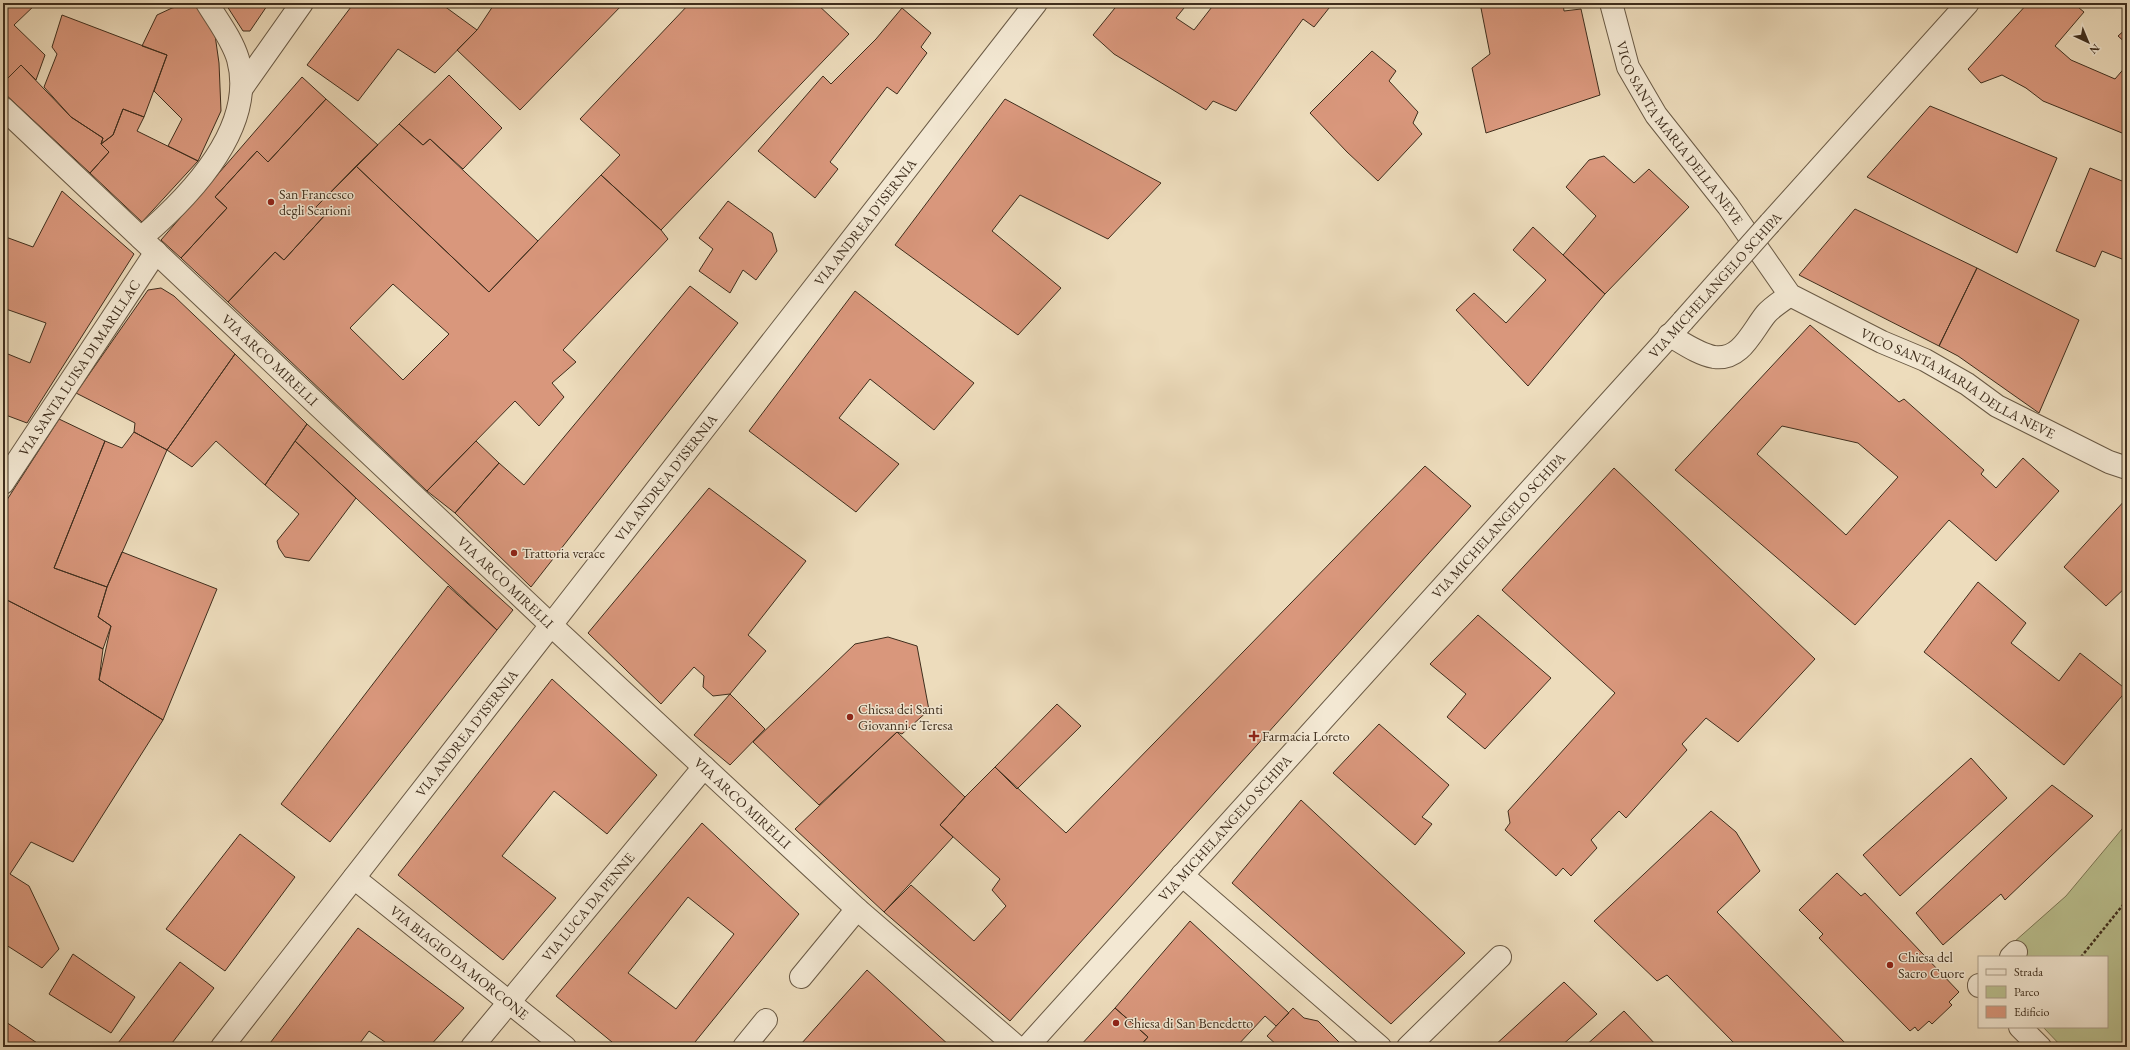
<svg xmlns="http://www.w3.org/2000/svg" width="2130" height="1050" font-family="'EB Garamond',serif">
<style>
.green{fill:#bac08f;stroke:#7c7756}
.building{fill:#d9977c;stroke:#3f2e1d;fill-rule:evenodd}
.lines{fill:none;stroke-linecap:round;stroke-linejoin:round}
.minor-casing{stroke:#6a5a45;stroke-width:24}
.path{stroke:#3f2e1d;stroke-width:2.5;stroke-dasharray:3 2;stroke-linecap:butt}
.minor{stroke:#f3e8d3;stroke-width:22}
.minor-bridge-casing{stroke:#6a5a45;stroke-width:24;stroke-linecap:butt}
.minor-bridge{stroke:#f3e8d3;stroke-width:22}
.poi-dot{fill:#8f2418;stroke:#f3e8d3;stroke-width:1.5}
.labels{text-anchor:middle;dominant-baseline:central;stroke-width:3;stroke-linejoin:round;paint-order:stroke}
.street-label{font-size:14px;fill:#3f2e1d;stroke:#f3e8d3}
.poi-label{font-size:14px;fill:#3f2e1d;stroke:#f3e8d3;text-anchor:start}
</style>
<rect width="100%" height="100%" fill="#eddcbc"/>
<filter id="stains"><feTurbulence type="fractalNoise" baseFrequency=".005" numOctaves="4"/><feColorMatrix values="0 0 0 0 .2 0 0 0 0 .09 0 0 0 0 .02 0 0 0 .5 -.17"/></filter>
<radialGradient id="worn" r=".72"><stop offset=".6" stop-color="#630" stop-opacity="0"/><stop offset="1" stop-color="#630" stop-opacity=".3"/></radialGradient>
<path class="green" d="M2127 823V1047H2062L2043 1027H2107V957H2025L2014 942 2066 896Z"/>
<path class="building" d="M3 3H37L14 25 45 55 36 80 21 65 3 83Z
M194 3 200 7 214 28 219 63 221 111 198 161 168 146 182 119 154 91 167 55 142 46 157 15 172 8Z
M225 3H269L250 31H243Z
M354 3H440L477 30 435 73 398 49 358 101 307 65Z
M495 3H624L520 110 457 50 477 30Z
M690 3H816L849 34 661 230 601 175 620 155 580 119Z
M1119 3H1188L1176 18 1194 30 1215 3H1333L1314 27 1303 19 1236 111 1213 101 1206 110 1114 54 1093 35Z
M1480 3H1563L1564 11 1581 9 1600 95 1486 133 1472 68 1490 54Z
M2028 3H2073L2084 12 2055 46 2071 60 2115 79 2127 65V135L2043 101 2026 88 2002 75 1981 83 1968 69Z
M902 8 931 33 921 47 927 53 897 94 887 87 830 162 838 169 815 198 758 151 823 76 831 84 876 39Z
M62 15 167 55 144 117 123 109 113 135 101 144 103 138 71 117 44 87 57 54 52 47Z
M2127 28V44L2118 36Z
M1372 51 1396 71 1389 81 1418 112 1413 123 1422 134 1378 181 1347 152 1310 113Z
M21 65 71 117 103 138 101 144 109 152 90 173 3 92V83Z
M449 75 502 128 463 169 430 139 423 145 399 124Z
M302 77 326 99 268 162 257 151 215 197 227 208 181 258 161 240Z
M326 99 378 145 316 207 325 215 284 260 275 252 228 302 181 258 227 208 215 197 257 151 268 162Z
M1005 99 1161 183 1108 239 1020 195 992 231 1061 288 1018 335 895 245Z
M1930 106 2057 158 2017 253 1867 177Z
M123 109 144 117 137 131 198 161 142 222 90 173 109 152 101 144 113 135Z
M399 124 423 145 430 139 538 241 489 292 356 166Z
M1604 156 1634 183 1649 169 1689 207 1605 294 1563 255 1596 216 1566 187 1589 160Z
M356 166 489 292 601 175 661 230 668 239 563 350 576 362 552 383 564 397 539 426 515 401 427 491 228 302 275 252 284 260 325 215 316 207ZM393 284 449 334 403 380 350 328Z
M2090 168 2127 183V261L2102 251 2095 267 2056 251Z
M62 191 134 254 27 423 3 414V352L30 363 46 323 3 308V236L33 247Z
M728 201 772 233 777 251 756 280 743 270 730 293 699 271 713 249 699 238Z
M1855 209 1977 268 1939 346 1799 275Z
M1533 227 1605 294 1528 386 1456 310 1474 293 1506 323 1546 280 1513 250Z
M1977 268 2079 320 2039 413 1958 356 1939 346Z
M690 286 738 323 531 587 455 513 499 463 524 485Z
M161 288 174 296 235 354 167 450 134 432 135 423 76 393 148 290Z
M855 291 974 383 934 430 870 379 839 418 899 464 856 512 749 431Z
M1810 325 1899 402 1904 399 1984 470 1981 474 1996 488 2023 458 2059 491 1996 561 1949 520 1855 625 1675 470ZM1782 426 1858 443 1898 477 1846 535 1757 454Z
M235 354 307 424 265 485 216 441 192 467 167 450Z
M59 419 105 441 54 568 107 587 98 617 111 626 103 649 3 598V506Z
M307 424 513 610 497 630 295 441Z
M134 432 167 450 107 587 54 568 105 441 122 448Z
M295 441 356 498 309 561 285 557 279 548 277 541 299 514 265 485Z
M476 441 499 463 455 513 427 491Z
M1425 466 1471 506 1010 1021 884 912 911 885 974 941 1006 906 992 890 1000 879 940 825 965 797 995 767 1066 833Z
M1614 468 1815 659 1738 742 1706 718 1682 744 1687 750 1626 818 1619 811 1591 840 1597 848 1571 876 1563 868 1556 876 1505 830 1510 823 1508 811 1615 693 1502 590Z
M709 488 806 561 748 635 766 651 730 694 713 696 703 687 704 676 694 667 661 704 588 633Z
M2127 498V586L2106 606 2064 567Z
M122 552 217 589 163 720 99 680 111 626 98 617 107 587Z
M1978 582 2026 623 2011 643 2059 681 2080 653 2127 690 2064 765 1924 652Z
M448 586 497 630 330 842 281 804Z
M3 598 103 649 99 680 163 720 73 862 31 842 10 874 29 886 59 949 42 968 3 943Z
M1478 615 1551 678 1485 749 1447 717 1466 694 1430 664Z
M888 637 917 646 929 710 902 734 897 732 819 805 753 742 855 644Z
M552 679 657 775 607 834 554 791 502 856 556 898 503 960 398 875Z
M730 694 765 729 730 765 694 735Z
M1057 704 1081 726 1017 789 995 767Z
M1379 724 1449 785 1422 817 1432 824 1415 845 1333 773Z
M897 732 965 797 940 825 953 837 884 912 795 829Z
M1971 758 2007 798 1900 896 1863 855Z
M2052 785 2093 816 2005 900 2001 894 1943 945 1916 913Z
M1301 800 1465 953 1391 1024 1232 883Z
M1711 811 1736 832 1760 871 1717 912 1849 1047H1738L1667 975 1657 981 1594 921Z
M702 823 799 914 691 1047H618L556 996ZM688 897 734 934 676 1009 628 973Z
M240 834 295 877 225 971 166 929Z
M1837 873 1861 896 1865 893 1959 992 1949 1002 1952 1005 1932 1024 1929 1021 1918 1031 1915 1027 1910 1031 1819 938 1823 934 1799 910Z
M1190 921 1289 1013 1276 1026 1265 1016 1236 1047 1221 1045 1220 1047H1139L1148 1037 1115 1008Z
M358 928 464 1008 429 1047H392L369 1031 357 1047H267Z
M73 954 135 997 111 1033 49 994Z
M180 962 214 988 169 1047H115Z
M867 970 951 1047H804L801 1044Z
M1564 982 1597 1014 1560 1047H1493Z
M1115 1008 1148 1037 1139 1047H1079Z
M1293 1008 1304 1018 1318 1021 1344 1047H1279L1267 1036Z
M1624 1011 1658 1047H1584Z
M3 1020 43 1047H3Z"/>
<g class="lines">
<g class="minor-casing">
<g id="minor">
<path id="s1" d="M1611 3 1628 67 1656 115 1728 206 1790 295 1882 342 1925 360 1967 384 1997 406 2109 462 2127 468"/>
<path d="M242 88 302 3"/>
<path id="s2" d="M3 108 552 626 857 909 1017 1047"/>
<path d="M1770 223 1968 3"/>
<path d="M141 238C189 197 257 128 238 59 232 39 218 21 207 3"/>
<path d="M1669 335C1683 343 1698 354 1714 357 1741 361 1752 331 1766 314 1772 307 1782 301 1790 295"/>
<path id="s3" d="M3 483 156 252"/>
<path d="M1182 875 1380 1047"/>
<path id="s4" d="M354 878 565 1047"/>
<path d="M2011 957 2016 952"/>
<path d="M801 977 857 909"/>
<path d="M1979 985V986"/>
<path d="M2020 1027 2040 1047"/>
<path id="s5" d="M222 1047 1036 3"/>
<path id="s6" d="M472 1047 704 767"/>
<path d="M744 1047 766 1020"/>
<path id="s7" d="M1027 1047 1683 321"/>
<path d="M1408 1047 1500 957"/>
</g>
</g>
<path class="path" d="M2081 957 2127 900"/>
<use href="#minor" class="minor"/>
<g class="minor-bridge-casing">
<path id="minor-bridge" d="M1683 321 1770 223"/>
</g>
<use href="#minor-bridge" class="minor-bridge"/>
</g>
<g class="poi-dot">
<circle cx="271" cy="202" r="4"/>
<circle cx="514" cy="553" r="4"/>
<circle cx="850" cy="717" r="4"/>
<path d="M1252 730h4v4h4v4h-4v4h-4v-4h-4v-4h4z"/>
<circle cx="1890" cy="965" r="4"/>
<circle cx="1116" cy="1023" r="4"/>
</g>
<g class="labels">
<g class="street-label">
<text stroke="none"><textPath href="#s1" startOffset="149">VICO SANTA MARIA DELLA NEVE</textPath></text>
<text stroke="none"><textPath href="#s5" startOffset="1046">VIA ANDREA D'ISERNIA</textPath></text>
<text transform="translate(1715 285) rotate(-48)">VIA MICHELANGELO SCHIPA</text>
<text stroke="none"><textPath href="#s2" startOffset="367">VIA ARCO MIRELLI</textPath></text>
<text stroke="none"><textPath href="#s3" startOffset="138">VIA SANTA LUISA DI MARILLAC</textPath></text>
<text stroke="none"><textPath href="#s1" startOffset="536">VICO SANTA MARIA DELLA NEVE</textPath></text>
<text stroke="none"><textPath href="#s5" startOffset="722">VIA ANDREA D'ISERNIA</textPath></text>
<text stroke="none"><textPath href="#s7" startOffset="703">VIA MICHELANGELO SCHIPA</textPath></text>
<text stroke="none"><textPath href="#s2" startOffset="691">VIA ARCO MIRELLI</textPath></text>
<text stroke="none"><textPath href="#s5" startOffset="398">VIA ANDREA D'ISERNIA</textPath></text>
<text stroke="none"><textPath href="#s2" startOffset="1015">VIA ARCO MIRELLI</textPath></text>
<text stroke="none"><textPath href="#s7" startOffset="295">VIA MICHELANGELO SCHIPA</textPath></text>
<text stroke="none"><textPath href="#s6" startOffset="182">VIA LUCA DA PENNE</textPath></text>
<text stroke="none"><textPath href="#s4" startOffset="135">VIA BIAGIO DA MORCONE</textPath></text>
</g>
<g class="poi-label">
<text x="279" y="194">San Francesco<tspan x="279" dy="16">degli Scarioni</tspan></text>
<text x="522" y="553">Trattoria verace</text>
<text x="858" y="709">Chiesa dei Santi<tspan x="858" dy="16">Giovanni e Teresa</tspan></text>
<text x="1262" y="736">Farmacia Loreto</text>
<text x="1898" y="957">Chiesa del<tspan x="1898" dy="16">Sacro Cuore</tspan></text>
<text x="1124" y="1023">Chiesa di San Benedetto</text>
</g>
</g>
<rect width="2130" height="1050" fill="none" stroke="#eddcbc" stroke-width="16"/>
<rect x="4" y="4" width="2122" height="1042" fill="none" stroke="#3f2e1d" stroke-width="2"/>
<rect x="8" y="8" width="2114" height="1034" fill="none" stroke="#3f2e1d"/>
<rect x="1978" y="956" width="130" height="72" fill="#f3e8d3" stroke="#ab9e8a"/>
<rect x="1986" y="969" width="20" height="6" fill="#f3e8d3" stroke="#ab9e8a"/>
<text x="2014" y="976" font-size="12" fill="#3f2e1d">Strada</text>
<rect x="1986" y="986" width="20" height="12" fill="#bac08f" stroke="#ab9e8a"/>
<text x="2014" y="996" font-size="12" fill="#3f2e1d">Parco</text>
<rect x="1986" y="1006" width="20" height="12" fill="#d9977c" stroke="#ab9e8a"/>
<text x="2014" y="1016" font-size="12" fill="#3f2e1d">Edificio</text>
<g transform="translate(2088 42) rotate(136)" stroke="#f3e8d3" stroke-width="3" paint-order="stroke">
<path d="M0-3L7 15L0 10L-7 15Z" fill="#3f2e1d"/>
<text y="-6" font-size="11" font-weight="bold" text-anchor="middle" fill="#3f2e1d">N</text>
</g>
<rect width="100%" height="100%" filter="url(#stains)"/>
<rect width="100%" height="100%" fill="url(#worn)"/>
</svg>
